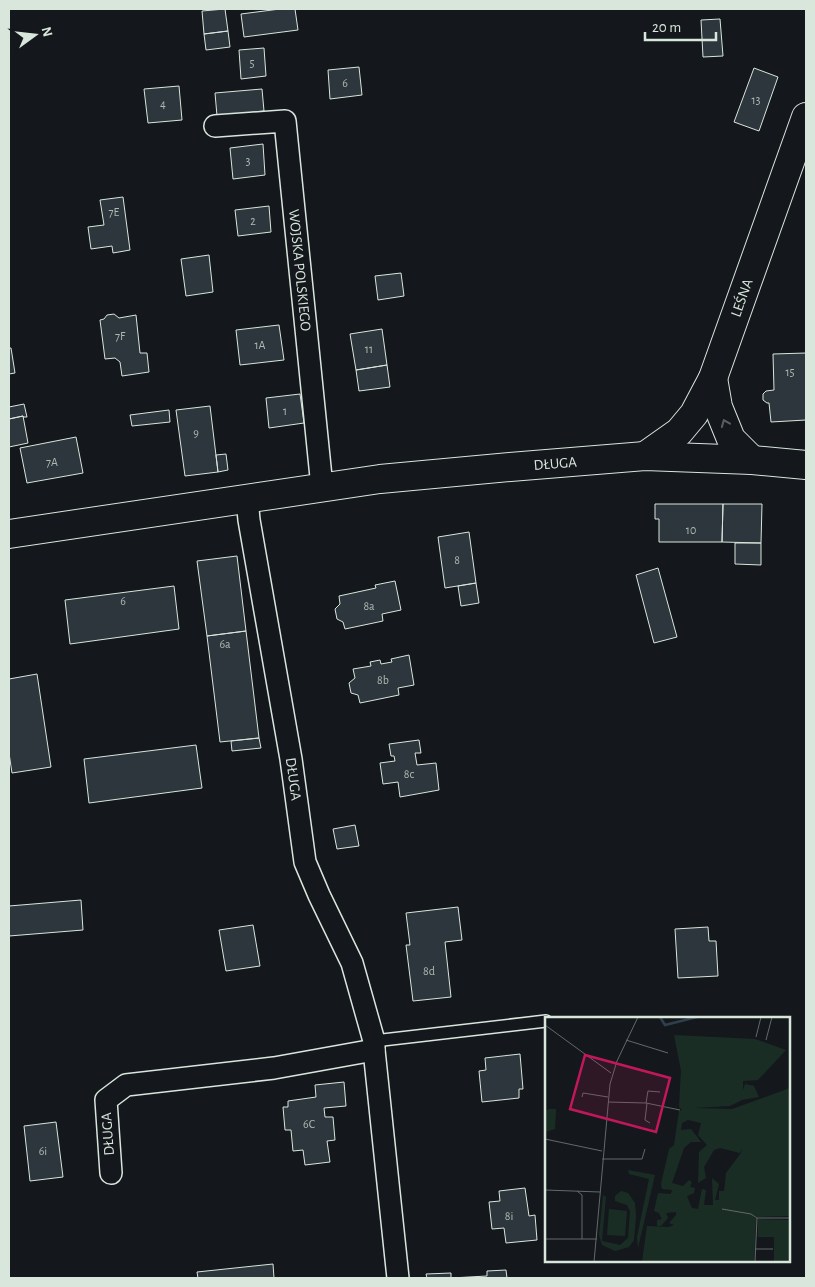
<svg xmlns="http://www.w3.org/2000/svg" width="815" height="1287" font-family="'Alegreya Sans',sans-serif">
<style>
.building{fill:#2c363c;stroke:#d8e6dc}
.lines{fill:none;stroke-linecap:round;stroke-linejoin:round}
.lane-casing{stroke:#d8e6dc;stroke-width:14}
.street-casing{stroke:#d8e6dc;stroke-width:24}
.secondary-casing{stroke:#d8e6dc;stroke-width:30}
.lane{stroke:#14181c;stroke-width:11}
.street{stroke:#14181c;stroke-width:21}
.secondary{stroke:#14181c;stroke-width:28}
.oneway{stroke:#59605f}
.labels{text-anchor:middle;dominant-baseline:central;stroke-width:4;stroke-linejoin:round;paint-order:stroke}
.number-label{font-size:12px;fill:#adbab4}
.street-label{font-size:15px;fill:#d8e6dc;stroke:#14181c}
.inset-river{fill:none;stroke:#2f3f4d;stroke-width:2.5}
.inset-road{fill:none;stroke:#626a69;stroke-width:1}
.view{fill:#c2185b;fill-opacity:0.15;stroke:#c2185b;stroke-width:2.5}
.inset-edge{fill:none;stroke:#d8e6dc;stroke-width:2.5}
</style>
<rect width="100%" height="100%" fill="#14181c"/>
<path class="building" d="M225 9 228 31 204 34 202 11Z
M280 9H295L298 30 244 37 241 14Z
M720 19 723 56 703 57 701 20Z
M228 31 230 47 206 50 204 34Z
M264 48 266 76 241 79 239 50Z
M359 67 362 95 330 99 328 70Z
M754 68 778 77 759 131 734 122Z
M179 86 182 120 148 123 144 89Z
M262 89 264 111 217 116 215 93Z
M263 144 265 175 233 179 230 148Z
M123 197 130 250 113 253 112 246 91 249 88 227 104 225 100 200Z
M269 206 271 232 238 236 235 210Z
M209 255 213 292 186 296 181 259Z
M401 273 404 296 378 300 375 276Z
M114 314 119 318 136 315 140 353H147L149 372 122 376 120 362 115 358 105 359 100 320 104 319 107 315Z
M279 325 284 360 240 365 236 330Z
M382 329 387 365 356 370 350 334Z
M9 348H11L15 373 9 374Z
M806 353V420L771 422 769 403H767L763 400V394L766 391 774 390 773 354Z
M387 365 390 387 359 391 356 370Z
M300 394 304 423 269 428 266 398Z
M24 404 27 417H23V416L9 419V407Z
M210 406 218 472 185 476 176 410Z
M169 410 170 422 132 426 130 415Z
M23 416 28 443 9 447V419Z
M76 437 83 473 27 483 20 448Z
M226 454 228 470 218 472 216 455Z
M655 504H723L722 542H659V519H655Z
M723 504H762L761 543 722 542Z
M469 532 476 583 445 588 438 537Z
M735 543H761V565L735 564Z
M237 556 246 631 207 636 197 561Z
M658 568 677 637 654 643 636 575Z
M395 581 401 610 382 614 383 621 345 629 343 622 337 619 335 609 340 604 339 596 376 588 375 585Z
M476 583 479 603 461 606 458 586Z
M174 586 179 629 70 644 65 600Z
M246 631 259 738 220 742 207 636Z
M409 655 414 685 398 688 399 695 360 703 358 695 351 693 349 683 355 678 353 669 371 666 370 662 380 660 381 664 392 662 391 659Z
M37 674 51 767 12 773 9 753V679Z
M259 738 261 748 232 751 231 741Z
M419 740 421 753H415L417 765 436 763 439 790 400 797 398 782 383 784 380 763 395 761 394 756H391L389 744Z
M196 745 202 788 89 803 84 759Z
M355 825 359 846 337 849 333 829Z
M81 900 83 930 9 936V906Z
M458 907 462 940 445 942 451 997 413 1001 406 945H410L406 913Z
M253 925 260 966 226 971 219 930Z
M708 927 709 941H716L718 976 678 978 675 929Z
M520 1054 523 1089H519V1098L482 1102 479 1071 486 1070 485 1058Z
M344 1082 346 1106 324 1108 325 1117H333L335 1140 327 1141 330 1162 305 1165 303 1150 293 1151 291 1130H285L283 1107H288V1101L316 1097 315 1085Z
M56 1122 63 1177 30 1181 24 1126Z
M525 1188 529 1216 535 1215 537 1240 506 1243 504 1228 492 1229 489 1202 500 1201 499 1191Z
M273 1264 274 1278H198L197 1272Z
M506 1270 507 1278H427L426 1274 451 1273V1278L487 1276V1271Z"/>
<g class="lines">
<g class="lane-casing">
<path id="lane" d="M374 1041 546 1021"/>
</g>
<g class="street-casing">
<g id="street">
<path id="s1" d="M215 126 285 121 322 487"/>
<path id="s2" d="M247 498 249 520 291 759 305 862 319 895 352 963 374 1041V1050L398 1278"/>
<path d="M111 1173 106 1100 126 1085 274 1068 374 1050"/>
</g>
</g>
<g class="secondary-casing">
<g id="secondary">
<path d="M713 378 718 407 731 439 752 460"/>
<path id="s3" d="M645 456 679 432 694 414 713 378 806 117"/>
<path id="s4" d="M9 534 380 479 510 467 645 456 752 460 806 465"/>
</g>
</g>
<use href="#lane" class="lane"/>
<use href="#street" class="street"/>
<use href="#secondary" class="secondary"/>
</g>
<defs><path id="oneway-chevron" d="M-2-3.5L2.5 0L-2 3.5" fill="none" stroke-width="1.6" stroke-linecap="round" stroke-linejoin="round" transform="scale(1.25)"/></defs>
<use class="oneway" href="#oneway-chevron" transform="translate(725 423) rotate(-112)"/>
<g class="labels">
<g class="number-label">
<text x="252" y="63">5</text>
<text x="345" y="83">6</text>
<text x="756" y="100">13</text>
<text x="163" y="104">4</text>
<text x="248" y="161">3</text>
<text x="114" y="212">7E</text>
<text x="253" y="221">2</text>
<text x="120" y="336">7F</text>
<text x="260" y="345">1A</text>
<text x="369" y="349">11</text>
<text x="790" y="372">15</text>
<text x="285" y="411">1</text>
<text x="196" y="433">9</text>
<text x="52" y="462">7A</text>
<text x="691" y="530">10</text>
<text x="457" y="560">8</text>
<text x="123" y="601">6</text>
<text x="369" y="606">8a</text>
<text x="225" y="644">6a</text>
<text x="383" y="680">8b</text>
<text x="409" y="774">8c</text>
<text x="429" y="971">8d</text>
<text x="309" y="1124">6C</text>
<text x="43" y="1151">6i</text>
<text x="509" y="1216">8i</text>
</g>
<g class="street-label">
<text stroke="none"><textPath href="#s1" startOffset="220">WOJSKA POLSKIEGO</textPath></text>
<text stroke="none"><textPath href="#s3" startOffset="191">LEŚNA</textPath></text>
<text stroke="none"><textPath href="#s4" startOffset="551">DŁUGA</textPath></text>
<text stroke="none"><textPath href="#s2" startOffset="285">DŁUGA</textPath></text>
<text transform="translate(108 1134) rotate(-94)">DŁUGA</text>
</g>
</g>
<g transform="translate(545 1017)">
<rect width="245" height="245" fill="#14181c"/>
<path d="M129 18 210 22 241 33 213 63 198 64V73L200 67 209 69 214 80 197 83 185 89 149 91 187 92 245 71V199L212 200 207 197 211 202 209 245H97L102 209 124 210 129 208 124 206 131 198V195L121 196 123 201 116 209H112V203L117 202 114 196 109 194 113 176 126 177 127 173 117 172 116 167 124 132 129 128 134 94 137 93 134 90 136 54ZM143 103 156 106 153 118 162 128 154 135 153 166 161 161 159 150 169 133 175 131 195 136 197 132 196 136 181 156 179 174H174V183H170L174 167 167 161 168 188H159L161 173 157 172 153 192 147 191 142 179 149 176 150 171 145 170 147 165 144 163 138 169 127 166 139 131 146 125H156L146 112 136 113 137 106ZM4 92H11L10 112 0 115V94ZM83 153 110 158 93 231 92 220 104 162 84 157ZM76 174 83 176 90 186 91 199 89 223 84 230 70 234 57 228 54 218 58 178 61 180 57 224 75 228 83 221 85 194 82 188 70 184V179ZM64 192 82 194 80 219 62 218ZM213 202 245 203V245H229V220H213Z" fill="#1a2d24" fill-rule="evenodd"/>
<path class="inset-river" d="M115 0 120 8 152 0"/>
<path class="inset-road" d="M0 8 66 56M211 20 216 0M81 23 123 36M221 23 227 0M37 80 38 76 63 80M63 85 101 86 135 93M101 86 103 74 115 75M102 86 100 103 105 106M0 122 57 134M57 142H97L100 132M0 173 55 175M32 174 37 178V222M177 192 206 197 212 201M212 201H245M0 222H52M210 232H228M49 245 65 67 72 44 93 0M210 245 212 201"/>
<path class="view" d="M40 38 125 61 111 115 25 92Z"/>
<rect width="245" height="245" class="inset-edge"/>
</g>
<rect width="815" height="1287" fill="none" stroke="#d8e6dc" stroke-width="20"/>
<g transform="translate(35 35) rotate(75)" stroke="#14181c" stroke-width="4" paint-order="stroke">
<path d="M0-4L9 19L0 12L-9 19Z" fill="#d8e6dc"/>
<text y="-8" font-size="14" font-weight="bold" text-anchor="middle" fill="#d8e6dc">N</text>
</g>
<path d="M645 32v8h71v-8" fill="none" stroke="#d8e6dc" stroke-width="2.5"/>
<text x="652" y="32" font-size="15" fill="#d8e6dc" stroke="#14181c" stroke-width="4" paint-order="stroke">20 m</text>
</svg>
